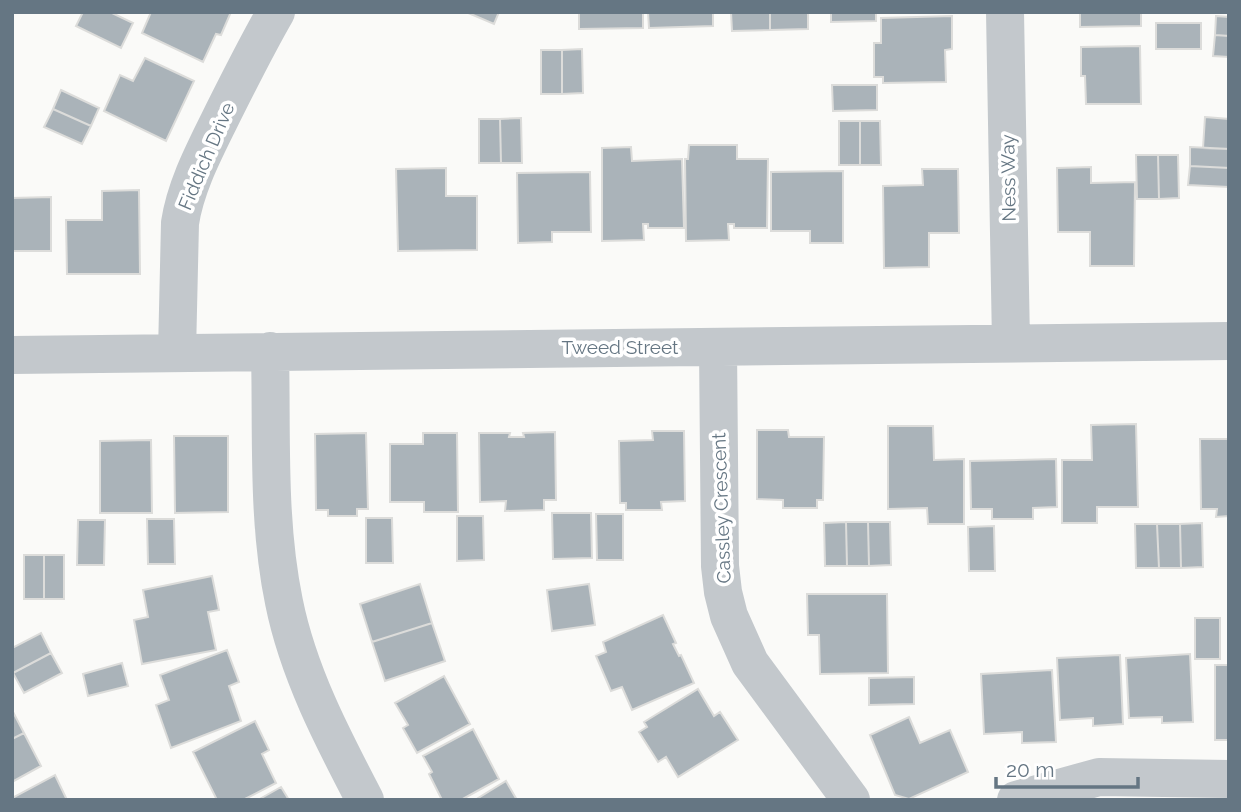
<svg xmlns="http://www.w3.org/2000/svg" width="1241" height="812" font-family="Raleway,sans-serif">
<style>
.building{fill:#aab3b9;stroke:#dcdcda;stroke-width:2}
.lines{fill:none;stroke-linecap:round;stroke-linejoin:round}
.minor{stroke:#c3c8cc;stroke-width:38}
.labels{text-anchor:middle;dominant-baseline:central;stroke-width:7;stroke-linejoin:round;paint-order:stroke}
.street-label{font-size:19px;fill:#657683;stroke:#fff}
</style>
<rect width="100%" height="100%" fill="#fafaf8"/>
<path class="building" d="M83 12H110L133 23 121 48 76 26Z
M151 12H231L221 35 216 34 203 62 142 33Z
M466 12H499L494 24Z
M579 12H643V28L579 29Z
M648 12H713V26L649 28Z
M731 12H770V30L732 31Z
M770 12H808V29L770 30Z
M831 12H876V21L831 22Z
M1080 12H1141V26L1080 27Z
M952 16V49L945 50 946 82 883 83V77H874V43H881V18Z
M1216 16 1229 17V36L1215 35Z
M1156 23H1201V49H1156Z
M1215 35 1229 36V57L1213 56Z
M1140 46 1141 104H1086L1085 76H1081V47Z
M582 49 583 93 562 94V50Z
M541 50H562V94H541Z
M145 58 194 81 166 141 104 111 120 75 133 81Z
M832 85H877V110L833 111Z
M61 90 99 108 91 126 53 109Z
M53 109 91 126 82 144 44 127Z
M1205 117 1229 119V149L1203 148Z
M521 118 522 163H501L500 119Z
M479 119H500L501 163H479Z
M839 121H860V165H839Z
M860 121H880L881 165H860Z
M689 145H737V159H768L767 228H734V224H728L729 240 686 241 685 159H688Z
M631 147 632 161 682 159 684 228H648V224H643L644 240 602 241V148Z
M1190 147 1229 149V168L1190 166Z
M1136 155H1158L1159 199H1137Z
M1158 155H1178L1179 198 1159 199Z
M1190 166 1229 168V187L1188 185Z
M1091 167V183L1135 182 1134 266H1090V232H1058L1057 168Z
M446 168V196H477V250L398 251 396 169Z
M922 169H958L959 233H929V267L884 268 883 186 923 185Z
M843 171V243H810V231H771V172Z
M590 172 591 232H552V242L518 243 517 173Z
M139 190 140 274H67L66 220H102V191Z
M51 197V251H12V198Z
M1136 424 1138 507H1097V523H1062V460H1092L1091 425Z
M888 426H933L934 460 964 459V524H928L927 508 888 509Z
M757 430H788L789 437H824L823 500H817V508H783V500L757 499Z
M652 431H684L685 501 661 502 662 510H626V503H620L619 441 653 440Z
M555 432 556 500H544V510L505 511 506 501 480 502 479 433H510L509 437H524L523 433Z
M366 433 368 509H357V516H328V510H316L315 434Z
M423 433H457L458 512H424V502H390V444H423Z
M174 436H228V512L175 513Z
M1200 439H1229V516L1216 517 1217 509H1201Z
M151 440 152 513H100V441Z
M1056 459 1057 507 1033 508V519H992V509H971L970 461Z
M552 513H591L592 558 553 559Z
M596 514H623V560H597Z
M457 516H483L484 560 457 561Z
M366 518H392L393 563H366Z
M147 519H174L175 564H148Z
M78 520H105L104 565H77Z
M846 522H868L869 566H847Z
M846 522 847 566H825L824 523Z
M868 522H890L891 565 869 566Z
M1202 523 1203 567 1181 568 1180 524Z
M1135 524H1157L1159 568H1136Z
M1157 524H1180L1181 568H1159Z
M994 526 995 571H969L968 527Z
M24 555H44V599H24Z
M44 555H64V599H44Z
M212 576 219 610 208 612 216 650 142 664 134 620 148 617 143 590Z
M420 584 432 623 372 642 360 604Z
M589 584 595 625 552 631 547 590Z
M807 594H887L888 673 820 674 819 635H808Z
M663 615 676 643 673 644 679 656 681 655 694 683 632 710 622 687 611 691 596 656 606 652 603 642Z
M1195 618H1220V659H1195Z
M432 623 445 661 385 681 372 642Z
M41 633 51 653 13 673 12 648Z
M227 650 239 682 229 686 241 721 171 748 156 705 169 700 160 675Z
M51 653 62 673 24 693 13 673Z
M1190 654 1193 722 1162 723V717L1129 718 1126 658Z
M1120 655 1123 724 1093 726V718L1060 720 1057 658Z
M122 663 128 686 88 696 83 674Z
M1215 665H1229V740H1215Z
M1052 670 1056 742 1022 743V732L984 734 981 674Z
M444 676 470 724 417 753 403 728 408 725 395 703Z
M914 677V704L869 705V678Z
M698 689 714 716 720 712 738 740 678 777 666 757 658 762 639 732 647 727 644 722Z
M12 710 24 733 12 739Z
M909 717 920 743 950 730 968 772 909 799 895 795 870 735Z
M255 721 269 750 262 754 276 783 243 800H217L193 752Z
M473 729 499 779 461 800H442L429 774 432 772 423 756Z
M24 733 41 766 12 782V739Z
M55 775 67 800H12V798Z
M506 781 517 800H475Z
M281 787 289 800H258Z"/>
<g class="lines">
<path class="minor" d="M1005 12 1011 343
M718 347 720 566 723 592 729 616 750 663 851 800
M270 351C272 434 267 520 284 602 298 672 332 737 365 800
M177 353 180 223C186 184 206 148 223 113 240 79 257 45 276 12
M12 355 1229 341
M1016 800 1099 777 1229 779"/>
</g>
<g class="labels">
<g class="street-label">
<text transform="translate(206 156) rotate(-67)">Fiddich Drive</text>
<text transform="translate(1008 178) rotate(-91)">Ness Way</text>
<text x="620" y="347">Tweed Street</text>
<text transform="translate(721 508) rotate(-92)">Cassley Crescent</text>
</g>
</g>
<rect width="1241" height="812" fill="none" stroke="#657683" stroke-width="28"/>
<path d="M996 777v10h142v-10" fill="none" stroke="#657683" stroke-width="3.5"/>
<text x="1006" y="777" font-size="21" fill="#657683" stroke="#ffffff" stroke-width="5" paint-order="stroke">20 m</text>
</svg>
